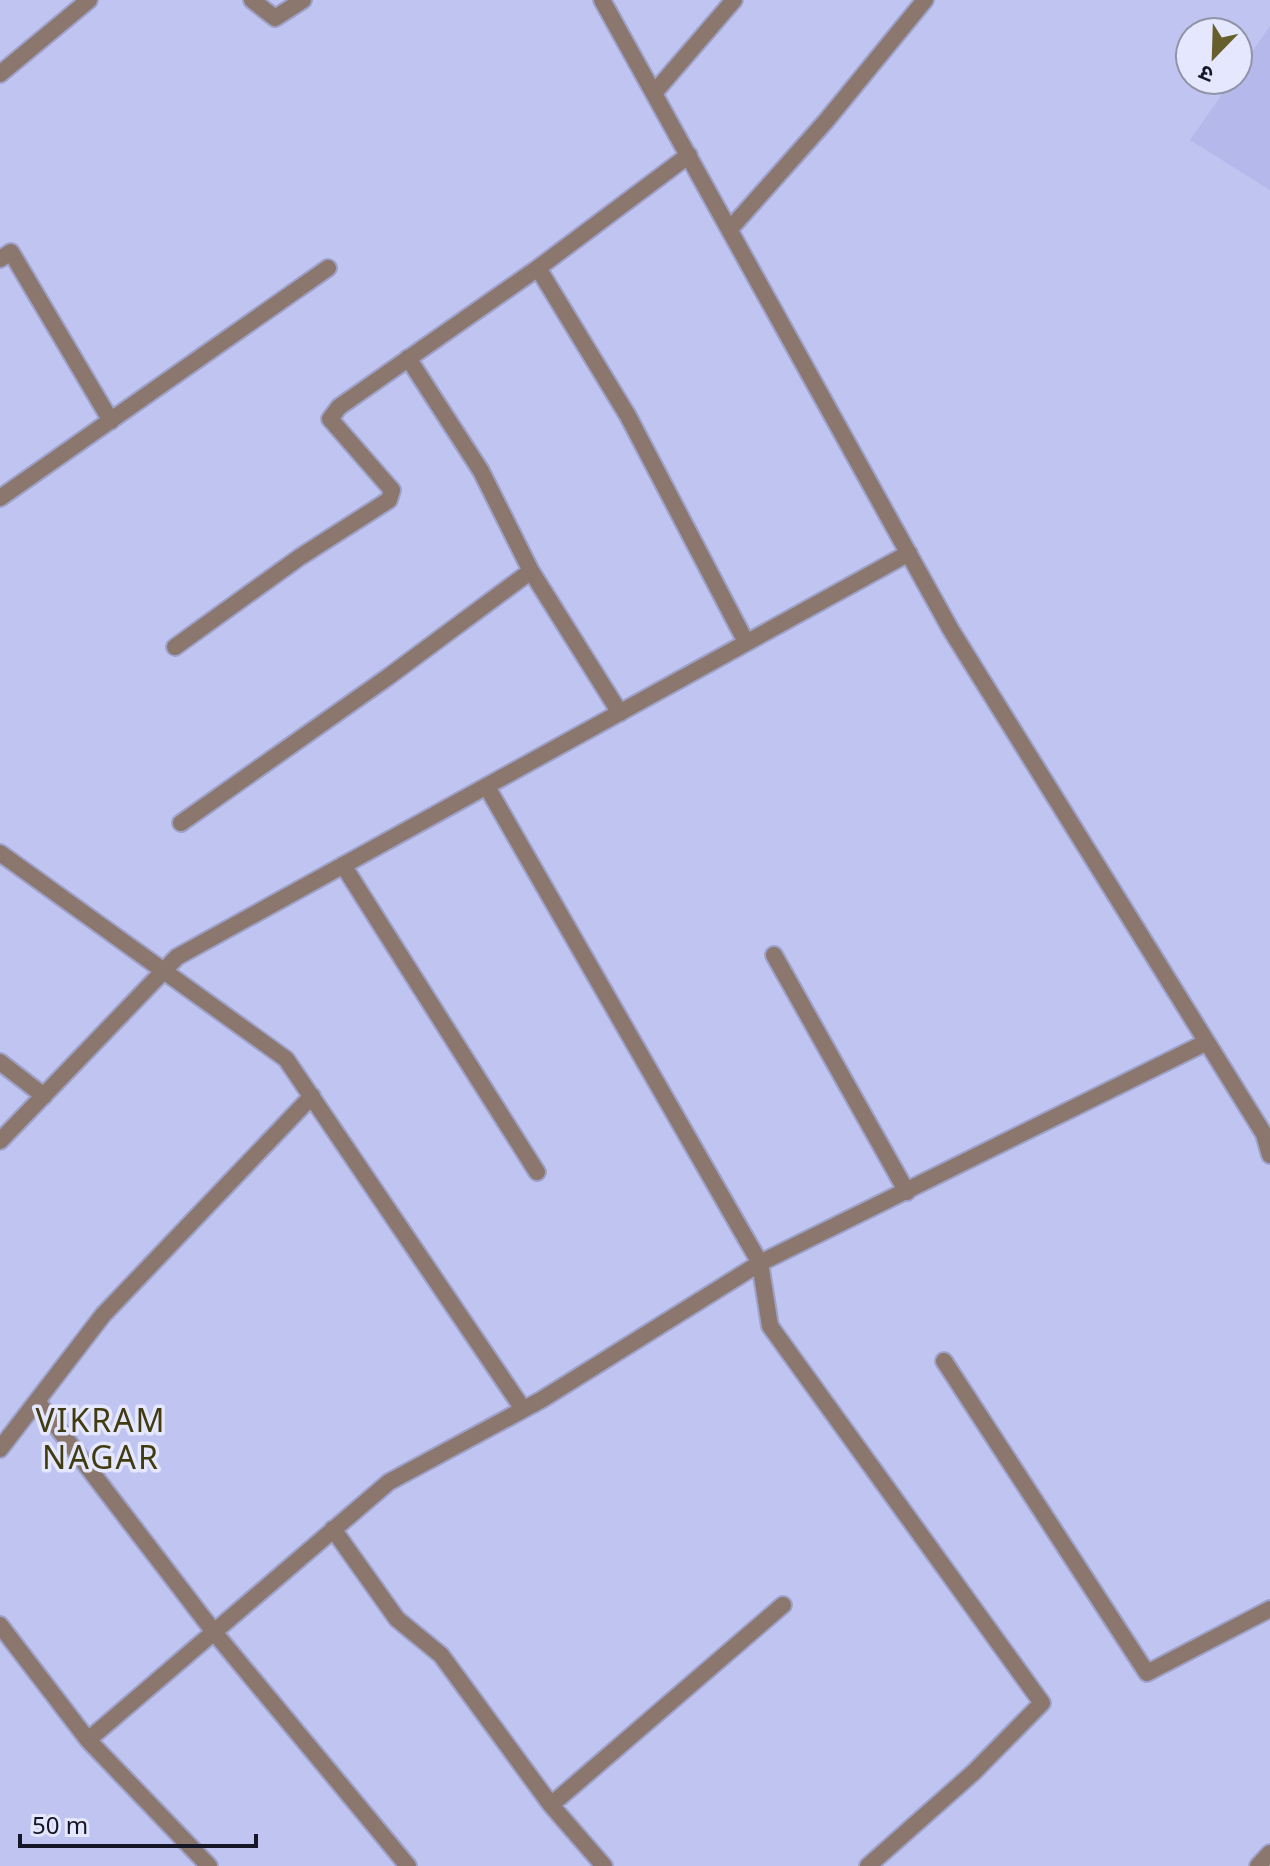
<svg xmlns="http://www.w3.org/2000/svg" width="1270" height="1866" font-family="'Noto Sans','Noto Sans Devanagari',sans-serif">
<style>
.built{fill:#b4b8eb}
.lines{fill:none;stroke-linecap:round;stroke-linejoin:round}
.minor-casing{stroke:#9ea1c8;stroke-width:20}
.minor{stroke:#8c776f;stroke-width:16}
.labels{text-anchor:middle;dominant-baseline:central;stroke-width:7;stroke-linejoin:round;paint-order:stroke}
.quarter-label{font-size:32px;letter-spacing:2px;fill:#413b11;stroke:#e4e7fe}
</style>
<rect width="100%" height="100%" fill="#c0c4f1"/>
<path class="built" d="M1270 26V190L1190 140 1232 80H1238V72Z"/>
<g class="lines">
<g class="minor-casing">
<path id="minor" d="M252 0 275 18 303 0
M602 0 951 630 1264 1134 1270 1155
M0 74 89 0
M654 93 734 0
M730 229 826 121 925 0
M0 259 11 252 111 421
M538 268 628 416 746 642
M408 358 481 471 531 571 620 713
M0 498 328 268
M175 647 300 557 389 500 392 490 330 419 339 407 538 268 689 155
M487 787 760 1263 770 1326 1042 1703 974 1772 868 1866
M181 823 388 677 531 571
M0 853 286 1059 523 1409
M343 865 537 1172
M774 955 907 1192
M0 1062 44 1096
M0 1141 177 957 909 553
M944 1361 1147 1673 1270 1609
M37 1401 214 1632 408 1866
M0 1449 103 1315 312 1096
M333 1529 397 1619 441 1655 551 1805 604 1866
M0 1625 88 1740 209 1866
M88 1740 389 1482 541 1400 760 1263 1207 1042
M551 1805 783 1605
M1258 1866 1270 1853"/>
</g>
<use href="#minor" class="minor"/>
</g>
<g class="labels">
<g class="quarter-label">
<text x="101" y="1419">VIKRAM<tspan x="101" dy="37">NAGAR</tspan></text>
</g>
</g>
<g transform="translate(1214 56) rotate(203)"><circle r="38" fill="#e4e7fe" stroke="#9193a8" stroke-width="2"/>
<path d="M0-6L14 30L0 20L-14 30Z" fill="#665f2c"/>
<text y="-12" font-size="22" font-weight="bold" text-anchor="middle" fill="#151626">उ</text>
</g>
<path d="M20 1834v12h236v-12" fill="none" stroke="#151626" stroke-width="4"/>
<text x="32" y="1834" font-size="24" fill="#151626" stroke="#e4e7fe" stroke-width="6" paint-order="stroke">50 m</text>
</svg>
